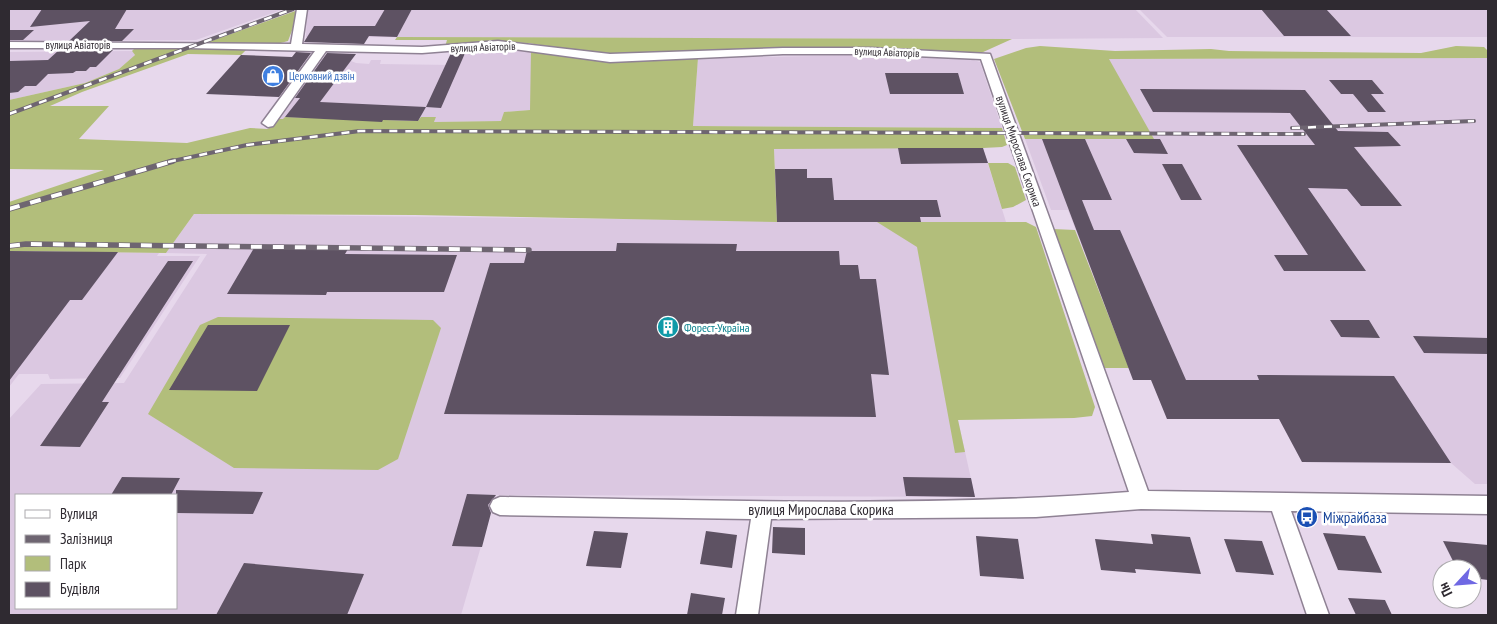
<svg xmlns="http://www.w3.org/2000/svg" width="1497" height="624" font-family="'PT Sans Narrow',sans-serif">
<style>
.built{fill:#dbc8e1;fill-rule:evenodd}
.green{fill:#b2be7b}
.building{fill:#5e5263}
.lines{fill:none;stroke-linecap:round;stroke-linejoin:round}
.minor-casing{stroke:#8f8294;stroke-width:3}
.minor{fill:#fff;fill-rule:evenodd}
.rail-far1-casing{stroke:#6e6571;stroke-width:4}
.rail-casing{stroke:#6e6571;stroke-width:5.5}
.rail-far1{stroke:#fff;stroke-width:2.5;stroke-dasharray:8;stroke-linecap:butt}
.rail{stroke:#fff;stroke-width:4;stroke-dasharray:11;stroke-linecap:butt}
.labels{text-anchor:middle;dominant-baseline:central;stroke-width:5;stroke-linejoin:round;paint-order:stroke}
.far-street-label{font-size:11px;fill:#2f2a31;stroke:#fff}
.far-shop-label{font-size:11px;fill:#366cbe;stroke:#fff;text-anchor:start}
.street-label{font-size:12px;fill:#2f2a31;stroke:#fff}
.culture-label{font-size:12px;fill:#0d838f;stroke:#fff;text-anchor:start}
.near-street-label{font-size:15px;fill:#2f2a31;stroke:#fff}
.near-transit-label{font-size:15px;fill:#164399;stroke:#fff;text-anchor:start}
</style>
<rect width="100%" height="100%" fill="#e7d8ec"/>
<path class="built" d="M9 9H284L196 40 9 41Z
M307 9H1135L1163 38 1012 39 306 37Z
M1139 9H1488V37H1167Z
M497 47 531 50V110L504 112 502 121 434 122 436 117 418 121 276 119 320 59 351 61 356 63 369 64 371 60H381L380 64 452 65 457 71 467 49Z
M132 51 135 55 119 69 85 83 9 100V52Z
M1488 54V484H1475L1451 463 1302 462 1279 419H1167L1147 368H1129L1068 210H1051L1025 139H1153L1108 59 1486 57Z
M872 55 966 58 980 62 1002 128 693 126 698 58Z
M774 148H983L1006 222 1021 232 958 420 975 497 496 495 461 615H9V419L41 384 124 383 207 254 166 253 194 214 777 221ZM16 495H176V608H16Z
M9 251 159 253 157 256H200L120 378 50 379 48 374H19L9 387Z"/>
<path class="green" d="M298 10 296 20 288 41 277 44H203Z
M397 37 1012 39 981 53 872 47 782 48 611 56 528 43 498 42 445 47 447 40H395Z
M1040 46 1115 51 1211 49 1229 51 1421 53 1456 46 1484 47 1488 51V58L1109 59 1154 139H1025L994 59 1026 48Z
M134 49H247L241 55 188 54 82 92 50 106H109L79 139 187 143 250 128 268 129 276 119H283L285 117 418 121 421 117H436L434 122 501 121 504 112 530 110 531 50 608 61 698 58 693 126 1002 128 1007 145 1002 147 983 148 774 149 777 222 415 215 194 214 166 253 9 251V202L104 170 9 169V100L85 83 119 69 135 55 132 51Z
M988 163H1008L1015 167 1026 200 1013 207 1002 209Z
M877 222H1026L1036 227 1095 407 1092 416 1074 418 958 420 965 452 955 453 917 247Z
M1053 229 1075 230 1129 368H1103Z
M218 317 433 320 441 328 398 459 378 470 234 468 148 414 200 325Z"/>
<path class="building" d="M42 9H127L115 29H134L122 41H69L90 21 30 27Z
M385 9H412L397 37 369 36 364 44 304 42 314 26H375Z
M1261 9H1326L1351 36H1284Z
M9 30H34L23 40H9Z
M59 50H113L96 67H90L86 71H76L73 73 48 74 36 86H25L18 92 9 93V61L48 60Z
M466 51 441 108 426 107 451 53Z
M296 52 311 53 279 97 206 94 241 55 292 57Z
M327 53 356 54 320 102 426 107 418 121 383 120 382 122 285 117 300 98H295Z
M885 73H958L964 94H890Z
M1329 80H1372L1384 94H1371L1386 112H1368L1353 94H1341Z
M1140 89 1305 90 1338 131 1388 132 1401 146 1354 147 1402 206H1361L1347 189 1308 188 1366 271H1284L1274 255H1308L1237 145H1315L1290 113 1153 112Z
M1042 139H1085L1112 200H1082L1094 230H1120L1186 380H1259L1257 375 1394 376 1451 463 1302 462 1279 419H1167L1151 380H1133Z
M1126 139H1160L1168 154 1134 153Z
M898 148H983L988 163 901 164Z
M1162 164H1182L1202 200H1181Z
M775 169H807V178H832L834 200H937L941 217H920L921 222H777Z
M617 243 737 244 736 251H839L840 265H858L860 279H876L889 375 871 374 876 417 444 414 490 263H524L527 251H616Z
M254 248 348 249 345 254 457 255 444 292H327L326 295 227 294Z
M9 251 118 252 82 300H70L9 381Z
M168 261H193L102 402H109L80 447 40 446Z
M1330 320H1369L1380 338 1341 337Z
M208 325H290L257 391 169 390Z
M1413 336 1488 338V354L1424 353Z
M122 477 180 478 171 495H111Z
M903 477 971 478 975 497 906 496Z
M176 490 263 492 253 514 176 513Z
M467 494 496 495 488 505 491 513 482 547 452 546Z
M773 527 805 528V555L772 553Z
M594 531 628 533 621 568 586 566Z
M706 531 737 535 732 568 700 564Z
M1323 533 1365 536 1382 573 1338 570Z
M1151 534 1190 537 1201 574 1135 569 1136 573 1101 570 1095 539 1153 544Z
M976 536 1018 539 1024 579 980 576Z
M1224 539 1262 541 1274 575 1236 572Z
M1443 541 1488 545V580L1472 578V569H1457Z
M244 563 364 574 347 615H216Z
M691 593 725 598 722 615H687Z
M1348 598 1385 600 1392 615H1356Z"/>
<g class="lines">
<g class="minor-casing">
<path id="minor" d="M297 9H307L302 44 422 47 498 41 610 54 783 48H871L990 54 1148 491 1488 496V514L1291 511 1329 615H1307L1272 511 1141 509 1036 517 771 519 758 615H736L751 519 500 515 493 512 490 506 493 500 500 497C709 500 920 508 1129 492L981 59 871 54H783L610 62 498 47 422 53 326 51 273 126 268 127 262 123 315 51 187 48H9V42L291 44Z"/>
</g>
<use href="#minor" class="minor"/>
<g class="rail-far1-casing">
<path id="rail-far1" d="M9 114 293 9
M1292 128 1474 121
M168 162 247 145 360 131 1304 134"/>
</g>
<g class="rail-casing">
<path id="rail" d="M9 209 173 161
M9 246 26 244 529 250"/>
</g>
<use href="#rail-far1" class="rail-far1"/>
<use href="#rail" class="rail"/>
</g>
<defs>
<g id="shop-disc" transform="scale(1.125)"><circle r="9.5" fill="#3f7fe0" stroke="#fff"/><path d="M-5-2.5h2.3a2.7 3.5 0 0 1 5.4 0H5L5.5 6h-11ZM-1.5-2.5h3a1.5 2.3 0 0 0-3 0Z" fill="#fff"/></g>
<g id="building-disc" transform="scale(1.125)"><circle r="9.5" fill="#0f9aa8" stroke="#fff"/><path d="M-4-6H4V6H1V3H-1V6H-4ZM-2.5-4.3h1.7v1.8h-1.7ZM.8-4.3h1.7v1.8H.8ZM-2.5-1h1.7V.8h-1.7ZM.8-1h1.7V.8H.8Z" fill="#fff"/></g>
<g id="bus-disc" transform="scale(1.125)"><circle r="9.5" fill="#1a4fb4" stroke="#fff"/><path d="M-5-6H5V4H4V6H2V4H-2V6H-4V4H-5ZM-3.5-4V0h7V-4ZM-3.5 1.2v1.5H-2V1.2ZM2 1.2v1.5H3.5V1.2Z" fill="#fff"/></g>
</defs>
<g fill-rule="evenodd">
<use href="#shop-disc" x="273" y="76"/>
<use href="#building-disc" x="668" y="327"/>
<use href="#bus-disc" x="1307" y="517"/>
</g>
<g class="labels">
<g class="far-street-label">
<text x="78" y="45">вулиця Авіаторів</text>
<text transform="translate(483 47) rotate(-2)">вулиця Авіаторів</text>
<text transform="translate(887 52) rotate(2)">вулиця Авіаторів</text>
</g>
<g class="far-shop-label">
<text x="289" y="76">Церковний дзвін</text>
</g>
<g class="street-label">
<text transform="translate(1019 151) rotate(71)">вулиця Мирослава Скорика</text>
</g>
<g class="culture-label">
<text x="684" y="327">Форест-Україна</text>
</g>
<g class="near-street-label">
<text x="821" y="509">вулиця Мирослава Скорика</text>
</g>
<g class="near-transit-label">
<text x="1323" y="517">Міжрайбаза</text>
</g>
</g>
<rect width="1497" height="624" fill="none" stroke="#2f2a31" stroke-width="20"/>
<rect x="15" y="494" width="162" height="115" fill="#ffffff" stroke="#acaaad"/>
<rect x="25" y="510" width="25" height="8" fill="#ffffff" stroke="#acaaad"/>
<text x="60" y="519" font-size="15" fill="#2f2a31">Вулиця</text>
<rect x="25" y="535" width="25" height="8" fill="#6e6571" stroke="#acaaad"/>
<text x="60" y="544" font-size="15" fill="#2f2a31">Залізниця</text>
<rect x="25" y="556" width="25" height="15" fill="#b2be7b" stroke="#acaaad"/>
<text x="60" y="569" font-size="15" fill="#2f2a31">Парк</text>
<rect x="25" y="582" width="25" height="15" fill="#5e5263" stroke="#acaaad"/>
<text x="60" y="594" font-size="15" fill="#2f2a31">Будівля</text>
<g transform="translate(1457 584) rotate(244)"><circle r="24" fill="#ffffff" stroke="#acaaad"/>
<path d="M0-4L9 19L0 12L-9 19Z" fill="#6f68e3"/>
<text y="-8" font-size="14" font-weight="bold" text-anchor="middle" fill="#2f2a31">Пн</text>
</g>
</svg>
